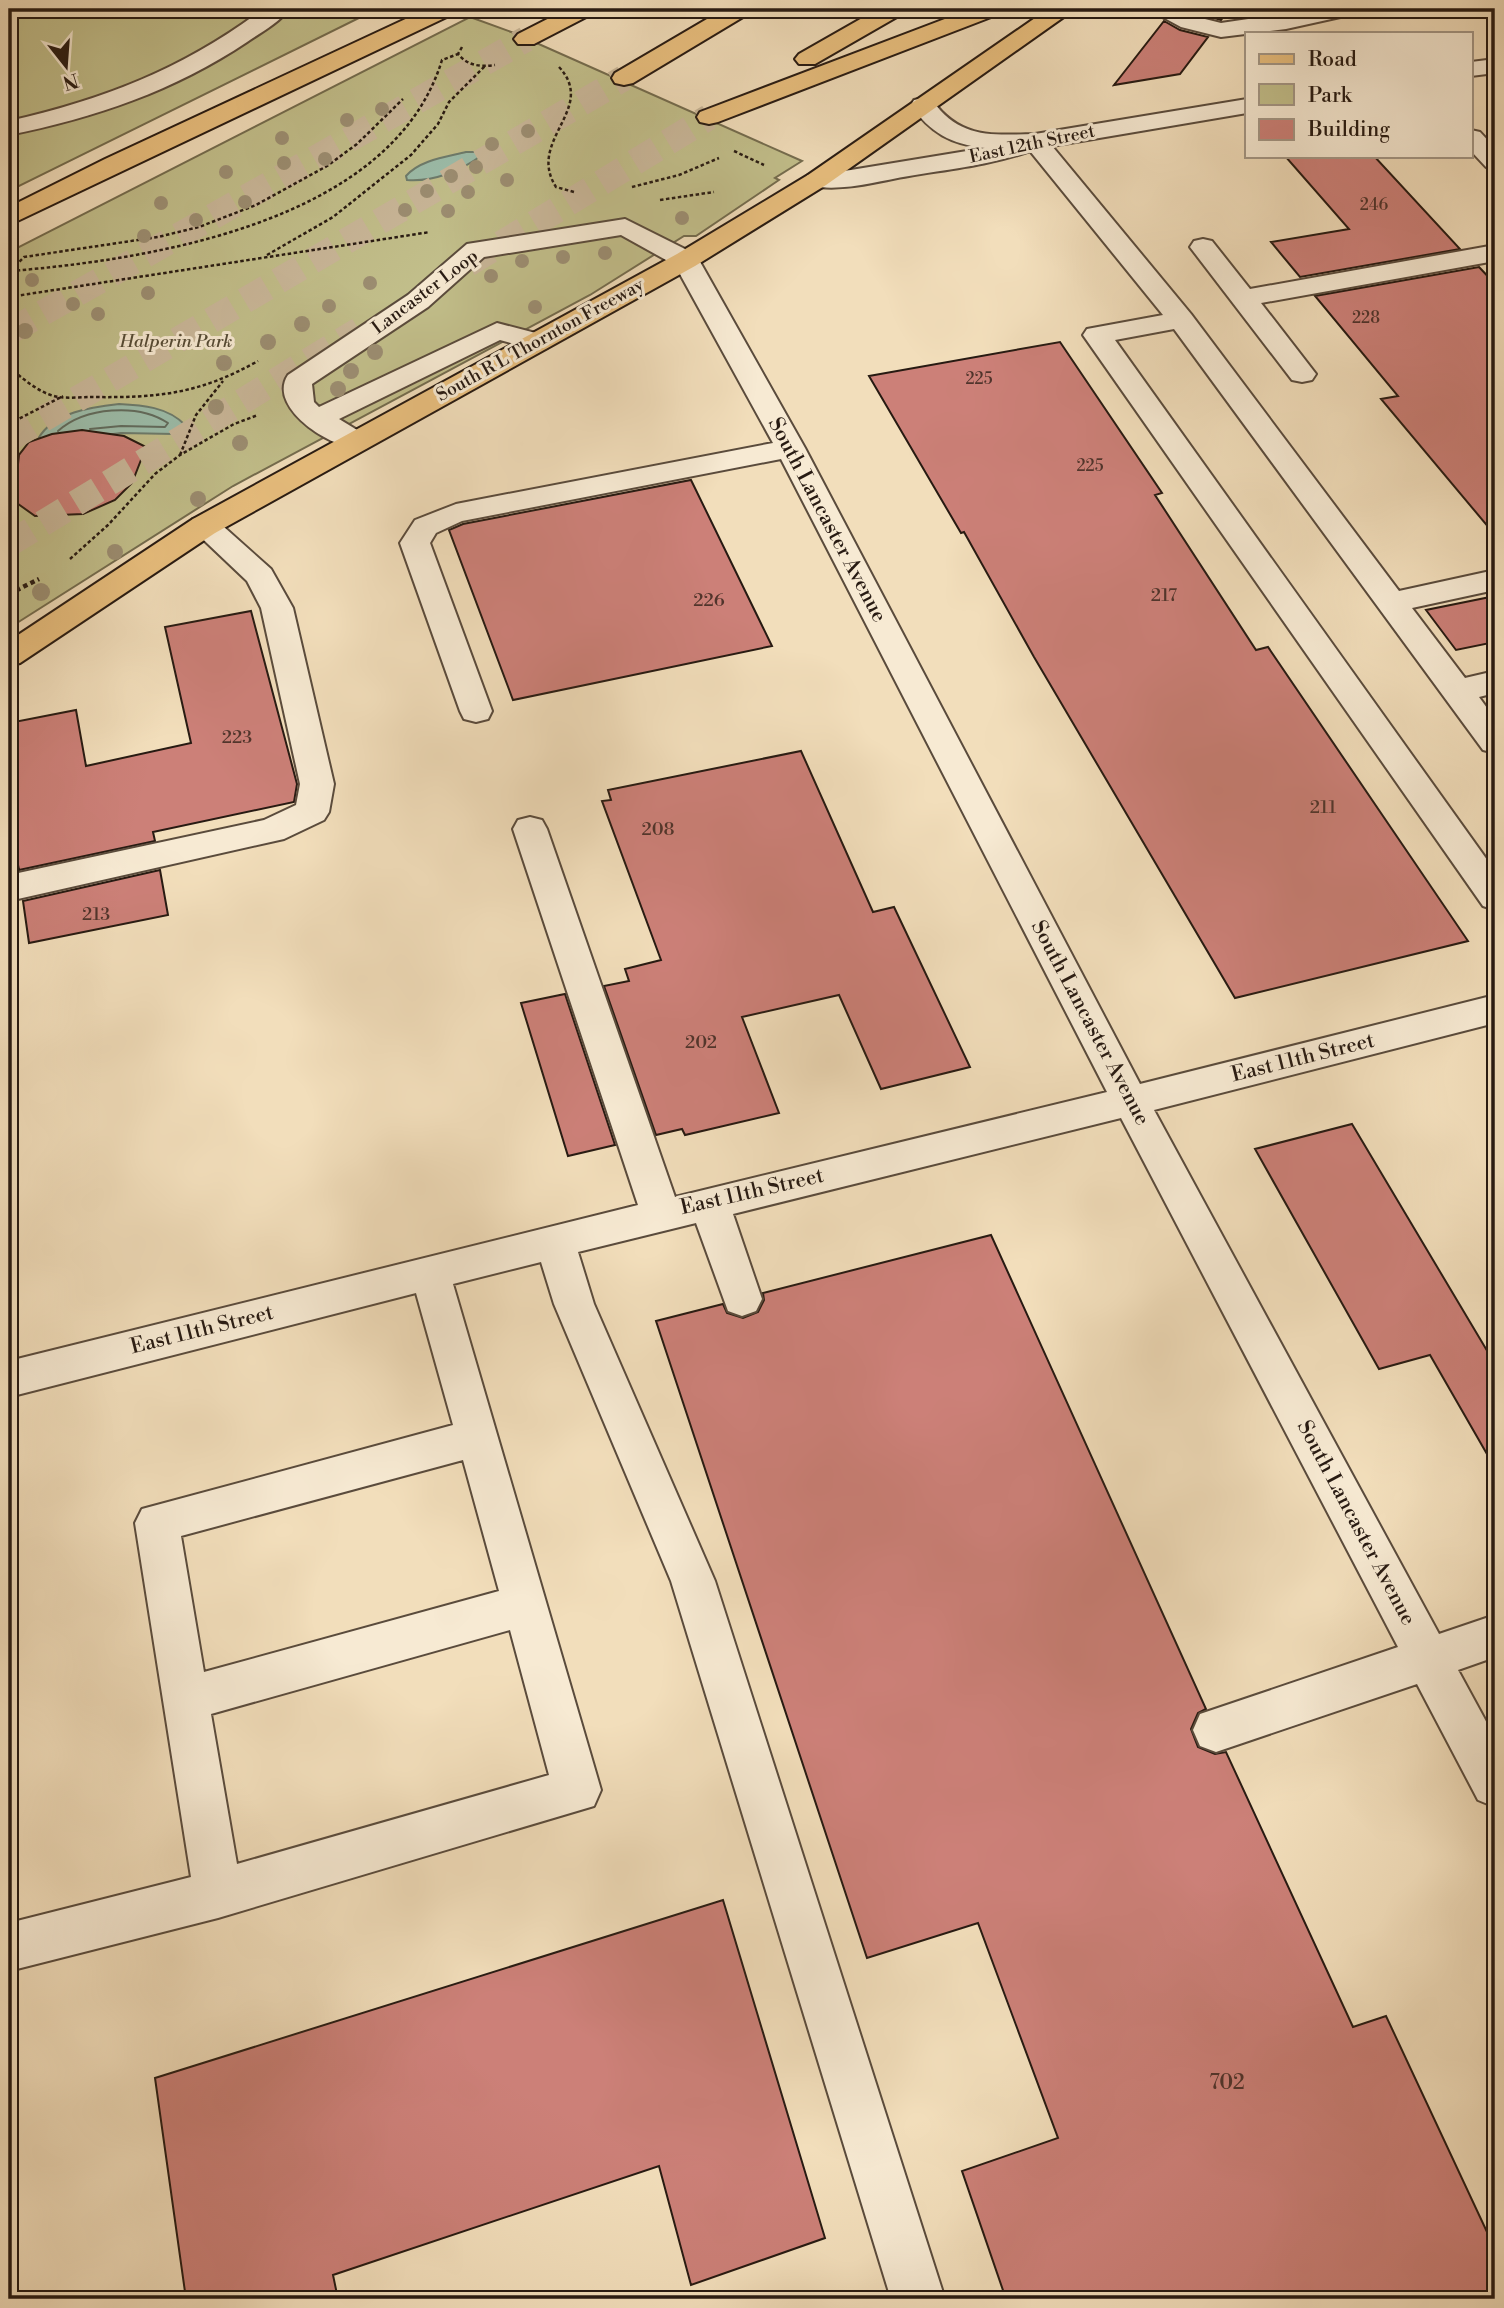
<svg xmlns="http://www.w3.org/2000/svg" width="1504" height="2308" font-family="'Libre Bodoni',serif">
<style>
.green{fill:#c2bf8b;stroke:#746c4e;stroke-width:2}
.water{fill:#9cbdaa;stroke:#6d7c6d;stroke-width:2}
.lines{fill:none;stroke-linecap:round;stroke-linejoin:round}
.shore{stroke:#626c5e;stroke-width:2}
.building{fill:#cc8078;stroke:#271a12;stroke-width:2}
.highway-tunnel{stroke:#c9b799;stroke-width:26;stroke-dasharray:26 13;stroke-linecap:butt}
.minor-casing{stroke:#5a4b3c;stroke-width:4}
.major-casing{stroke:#271a12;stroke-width:4}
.highway-casing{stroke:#271a12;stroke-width:4}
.path-far1{stroke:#271a12;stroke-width:2.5;stroke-dasharray:3.5 2.5;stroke-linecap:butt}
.path{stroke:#271a12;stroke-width:4.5;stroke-dasharray:4.5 3.5;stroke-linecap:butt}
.minor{fill:#f7ead3;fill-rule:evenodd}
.major{fill:#e9bf7e;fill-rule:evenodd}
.highway{fill:#e9bf7e;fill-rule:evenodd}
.tree{fill:#9c8e72}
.labels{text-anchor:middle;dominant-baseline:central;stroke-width:6;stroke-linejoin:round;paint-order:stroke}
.far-number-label{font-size:16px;fill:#50342c}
.far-street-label{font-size:18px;fill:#271a12;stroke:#f7ead3}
.far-park-label{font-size:18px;font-style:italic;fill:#564c36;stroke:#f7ead3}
.number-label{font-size:18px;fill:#50342c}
.street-label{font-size:21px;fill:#271a12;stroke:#f7ead3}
.near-number-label{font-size:21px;fill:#50342c}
</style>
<rect width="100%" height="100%" fill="#f2debb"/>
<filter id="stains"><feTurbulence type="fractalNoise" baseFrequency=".00286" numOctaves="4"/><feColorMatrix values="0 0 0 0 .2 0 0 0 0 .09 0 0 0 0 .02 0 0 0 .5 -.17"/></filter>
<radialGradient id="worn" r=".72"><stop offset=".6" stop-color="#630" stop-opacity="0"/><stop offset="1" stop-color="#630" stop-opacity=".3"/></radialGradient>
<path class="green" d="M9 9H377L9 191Z
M470 17 514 33 802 161 775 178 779 180 696 236H684L590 295 233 486 9 628V252Z"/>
<path class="water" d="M466 152H479L482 155C461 171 433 182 407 180L406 176C420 160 446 157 466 152Z
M119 404C142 405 168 407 185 425L174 434 121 433 43 443 38 439C53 412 92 407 119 404Z"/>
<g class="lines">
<path class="shore" d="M58 431C85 407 138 403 168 423L165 427 121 426 90 429"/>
</g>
<path class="building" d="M1187 9H1229L1221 20Z
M1164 21 1180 30 1208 37 1180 74 1114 85Z
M1285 156H1374L1460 249 1300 277 1271 242 1349 229Z
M1479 267 1495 284V535L1381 399 1398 396 1315 296Z
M1060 342 1162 493 1155 495 1256 650 1268 647 1468 941 1235 998 1034 657 964 532 961 533 869 376Z
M82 430 124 436 146 447 132 483 115 500 83 514 35 516 14 501 19 455 29 442 52 434Z
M691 480 772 646 513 700 449 530 463 524Z
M1495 596V642L1456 650 1426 610Z
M251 611 297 784 294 802 153 832 155 841 19 870 17 860 13 861 9 834V723L76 710 86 766 191 743 165 627Z
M801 751 873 912 894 907 970 1067 881 1089 839 995 742 1017 779 1113 685 1135 682 1129 656 1135 604 986 629 981 625 969 661 960 602 801 611 800 608 790Z
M160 870 168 915 29 943 23 901Z
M565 994 615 1145 568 1156 521 1003Z
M1352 1124 1495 1364V1468L1430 1355 1379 1369 1255 1149Z
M991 1235 1206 1709 1198 1713 1191 1729 1198 1747 1215 1754 1226 1752 1353 2027 1386 2016 1495 2249V2299H1006L962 2171 1058 2138 978 1923 867 1958 656 1321 723 1304 727 1313 743 1318 758 1312 764 1300 763 1293Z
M723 1900 825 2238 691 2285 659 2166 333 2275 338 2299H186L155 2078Z"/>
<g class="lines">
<path class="highway-tunnel" d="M468 264 709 117
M9 332 526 39
M9 439 624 78
M9 544 359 330"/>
<g class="minor-casing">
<path id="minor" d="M263 9H289C279 23 260 33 247 42 174 91 94 118 9 135V121C105 99 183 69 263 9Z
M1153 9H1182L1197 17 1221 23 1315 9H1358L1354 14 1286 29 1221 37 1181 27 1157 14Z
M1495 59V73L1471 76V62Z
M923 98 932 100C960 139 991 135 1035 134L1247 99V113L1052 146 1191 314 1399 591 1495 570V590L1412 608 1465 678 1495 671V693L1479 697 1495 719V753L1483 750 1174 329 1115 340 1495 871V910L1483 906 1083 335 1087 329 1163 315 1030 151C991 165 950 169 909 176 878 181 839 193 808 185L804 180 808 175 851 170 985 148C951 144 930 133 911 105L914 100Z
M1471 130 1480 132 1495 148V169L1486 167 1471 151Z
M625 219 695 254 699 260 805 448 1140 1084 1495 995V1023L1154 1110 1439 1634 1495 1615V1657L1458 1670 1495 1738V1807L1478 1800 1417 1684 1216 1752 1200 1746 1193 1730 1200 1714 1398 1647 1121 1118 733 1214 762 1299 756 1311 742 1316 728 1311 696 1223 578 1252 594 1304 715 1581 945 2299H891L671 1581 554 1304 541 1262 453 1284 601 1790 594 1806 218 1918 9 1971V1923L191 1877 135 1523 142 1509 453 1425 416 1293 9 1397V1361L638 1205 513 829 518 820 530 817 542 820 547 829 675 1197 1107 1092 781 459 462 521 436 533 430 543 492 711 488 719 476 722 464 719 460 711 400 543 415 520 456 504 773 443 675 265 621 235 484 257 428 307 312 384 314 402 319 407 497 323 547 336 551 342 547 348 537 350 500 340 339 419 367 436 371 442 367 448C340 455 265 409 288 375L408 295 467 244ZM463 1460 499 1591 204 1672 181 1536ZM510 1630 549 1775 237 1864 211 1714Z
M1203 239 1212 241 1250 289 1495 245V261L1261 303 1316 374 1312 380 1302 382 1292 380 1190 247 1194 241Z
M204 517 215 519 271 569 293 608 334 784 329 812 324 820 284 839 9 901V875L264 820 296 805 300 784 261 608 247 581 189 526 193 519Z"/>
</g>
<g class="major-casing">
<path id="major" d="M427 9H457L453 14 9 225V207L105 159Z
M1048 9H1075L826 185 695 266 215 533 20 663 9 666V641L193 519 677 254 808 175Z"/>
</g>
<g class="highway-casing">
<path id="highway" d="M567 9H596L592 14 534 44H518L514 39 518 34Z
M724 9H752L748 14 633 83 624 85 615 83 612 78 615 73Z
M878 9H906L902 14 815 64H799L795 59 799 54Z
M971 9H1003L999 14 718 122 709 124 700 122 697 117 700 112Z"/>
</g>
<path class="path-far1" d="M462 47 458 54C468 66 480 67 495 65
M559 67C598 109 526 140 556 187L574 192
M734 151 764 165
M632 187 679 175 719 158
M660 200 714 192
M267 255 333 217 411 155 438 124 449 102 485 66
M11 270 24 257 158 237 199 227 256 205 327 166 357 144 403 99
M11 271C155 259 393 221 442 60L458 54
M9 297 430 232
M9 367C22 378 38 392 54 396 65 399 80 397 92 397 158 398 199 394 258 361
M9 424 63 396
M180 455 196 415 223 381
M70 559 108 525 155 474 180 455 234 424 258 415"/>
<path class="path" d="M9 594 39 579"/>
<use href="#minor" class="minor"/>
<use href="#major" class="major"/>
<use href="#highway" class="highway"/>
</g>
<g class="tree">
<circle cx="382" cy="109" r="7"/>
<circle cx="347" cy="120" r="7"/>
<circle cx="528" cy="131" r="7"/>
<circle cx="282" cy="138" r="7"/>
<circle cx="492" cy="144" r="7"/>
<circle cx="325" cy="159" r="7"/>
<circle cx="284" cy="163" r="7"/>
<circle cx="476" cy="167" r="7"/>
<circle cx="226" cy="172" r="7"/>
<circle cx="451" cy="176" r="7"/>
<circle cx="507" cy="180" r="7"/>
<circle cx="427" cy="191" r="7"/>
<circle cx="468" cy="192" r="7"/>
<circle cx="245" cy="202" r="7"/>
<circle cx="161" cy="203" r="7"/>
<circle cx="405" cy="210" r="7"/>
<circle cx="448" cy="211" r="7"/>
<circle cx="682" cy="218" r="7"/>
<circle cx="196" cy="220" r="7"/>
<circle cx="144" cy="236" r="7"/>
<circle cx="605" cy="253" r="7"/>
<circle cx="563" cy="257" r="7"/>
<circle cx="522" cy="261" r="7"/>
<circle cx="491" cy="276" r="7"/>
<circle cx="32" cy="280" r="7"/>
<circle cx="370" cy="283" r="7"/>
<circle cx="148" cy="293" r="7"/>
<circle cx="73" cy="304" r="7"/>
<circle cx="329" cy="306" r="7"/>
<circle cx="535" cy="307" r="7"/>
<circle cx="98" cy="314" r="7"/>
<circle cx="302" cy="324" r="8"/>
<circle cx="25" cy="331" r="8"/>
<circle cx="268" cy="342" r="8"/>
<circle cx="375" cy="352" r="8"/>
<circle cx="224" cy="363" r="8"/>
<circle cx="351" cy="371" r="8"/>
<circle cx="338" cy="389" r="8"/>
<circle cx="216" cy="407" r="8"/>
<circle cx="240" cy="443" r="8"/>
<circle cx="198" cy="499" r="8"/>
<circle cx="115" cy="552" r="8"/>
<circle cx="41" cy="592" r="9"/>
</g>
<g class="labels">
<g class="far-number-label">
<text x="1374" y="205">246</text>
<text x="1366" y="318">228</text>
<text x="979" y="379">225</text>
<text x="1090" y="466">225</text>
</g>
<g class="far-street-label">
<text transform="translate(1032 144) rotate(-12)">East 12th Street</text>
<text transform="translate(425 292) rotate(-37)">Lancaster Loop</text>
<text transform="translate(540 340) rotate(-29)">South R L Thornton Freeway</text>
</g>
<g class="far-park-label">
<text x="176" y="341">Halperin Park</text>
</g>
<g class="number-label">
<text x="1164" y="595">217</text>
<text x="709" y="600">226</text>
<text x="237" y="737">223</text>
<text x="1323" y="807">211</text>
<text x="658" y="829">208</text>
<text x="96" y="914">213</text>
<text x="701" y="1042">202</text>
</g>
<g class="street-label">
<text transform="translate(827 520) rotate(62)">South Lancaster Avenue</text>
<text transform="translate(1090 1023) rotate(62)">South Lancaster Avenue</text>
<text transform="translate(1303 1058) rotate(-14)">East 11th Street</text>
<text transform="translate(752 1192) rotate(-13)">East 11th Street</text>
<text transform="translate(202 1330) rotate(-14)">East 11th Street</text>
<text transform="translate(1356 1523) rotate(62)">South Lancaster Avenue</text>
</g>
<g class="near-number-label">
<text x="1227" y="2083">702</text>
</g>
</g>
<rect width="1504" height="2308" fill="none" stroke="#f2debb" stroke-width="35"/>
<rect x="10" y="10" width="1483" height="2287" fill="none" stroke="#271a12" stroke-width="3.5"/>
<rect x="18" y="18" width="1469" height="2273" fill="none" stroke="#271a12" stroke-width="2"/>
<rect x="1245" y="32" width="228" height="126" fill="#f7ead3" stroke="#a49786" stroke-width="2"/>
<rect x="1259" y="54" width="35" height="10" fill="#e9bf7e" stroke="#a49786" stroke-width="2"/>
<text x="1308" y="66" font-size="21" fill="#271a12">Road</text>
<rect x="1259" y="84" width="35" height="21" fill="#c2bf8b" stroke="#a49786" stroke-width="2"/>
<text x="1308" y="102" font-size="21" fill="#271a12">Park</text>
<rect x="1259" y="119" width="35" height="21" fill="#cc8078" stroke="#a49786" stroke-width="2"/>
<text x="1308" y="136" font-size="21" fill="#271a12">Building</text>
<g transform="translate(66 66) rotate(163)" stroke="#f7ead3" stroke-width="5" paint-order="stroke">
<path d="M0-5L12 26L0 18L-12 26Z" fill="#271a12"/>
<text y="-10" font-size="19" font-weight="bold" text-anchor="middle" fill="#271a12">N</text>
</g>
<rect width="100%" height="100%" filter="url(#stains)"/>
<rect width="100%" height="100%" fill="url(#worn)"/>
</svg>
